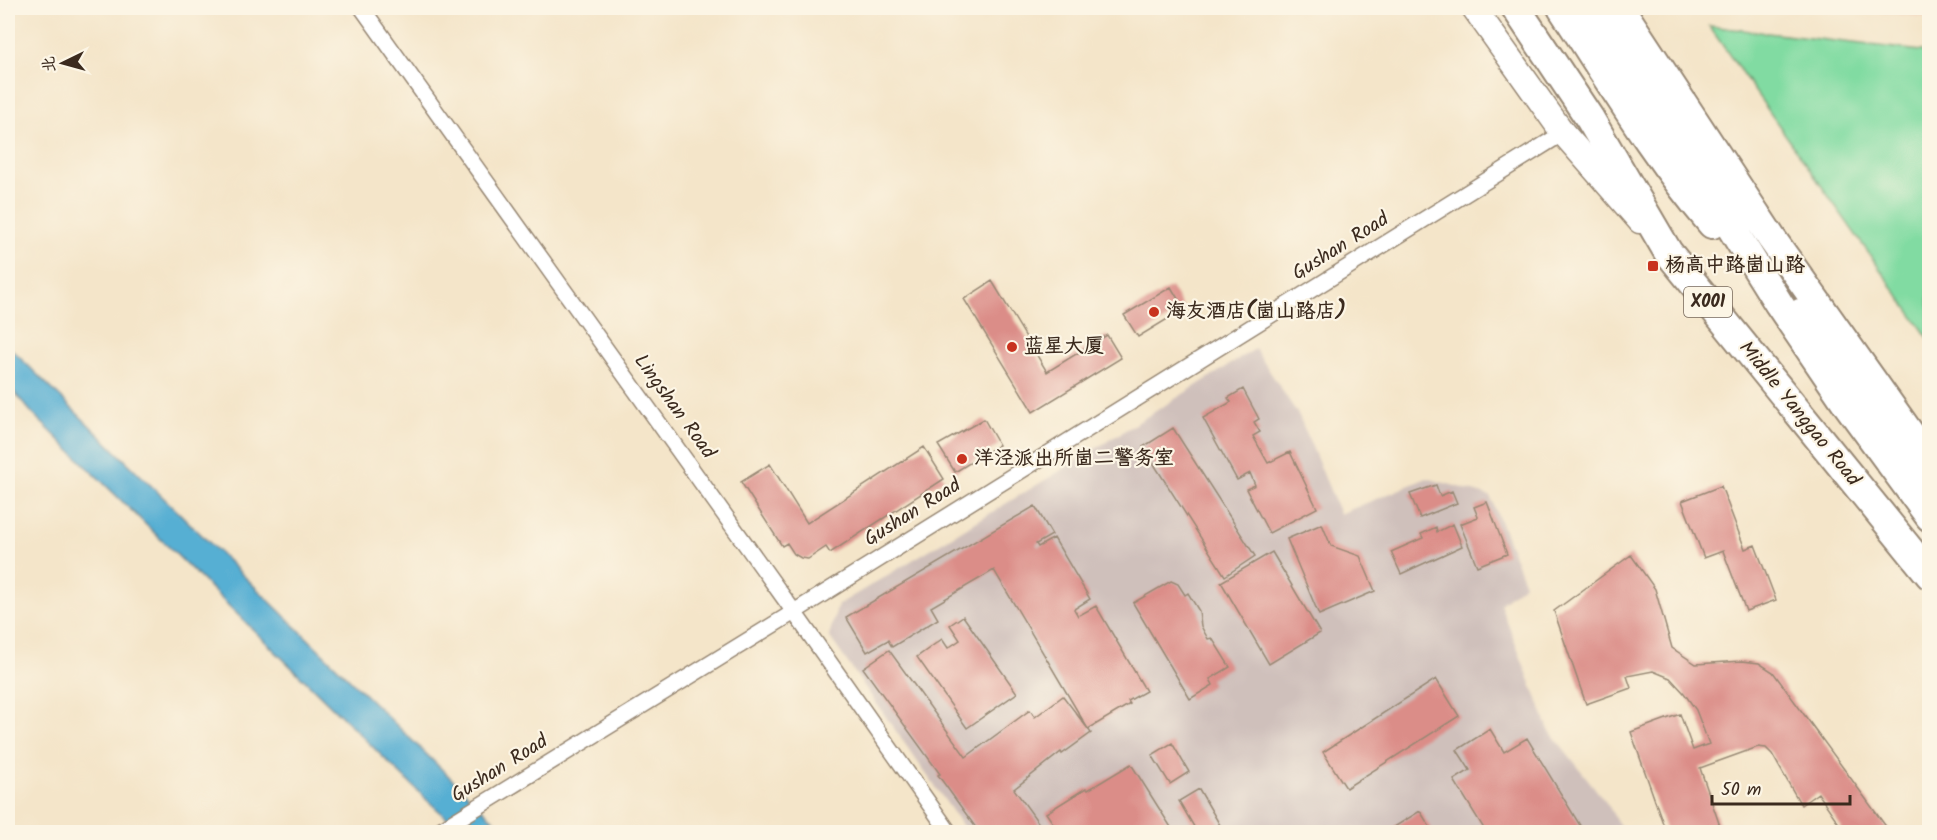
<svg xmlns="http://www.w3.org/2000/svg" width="1937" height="840" font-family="Kalam,'LXGW WenKai TC',sans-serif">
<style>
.built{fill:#f3d4bf}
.industrial{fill:#cfc0bb}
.green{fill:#81dba2;stroke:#5e8260;stroke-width:1.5}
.water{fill:#56afd3;stroke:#486c78;stroke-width:1.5}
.building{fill:#db8d88}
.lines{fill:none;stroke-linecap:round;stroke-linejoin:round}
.street-casing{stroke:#988874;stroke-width:18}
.primary-casing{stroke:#988874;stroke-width:27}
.highway-casing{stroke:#988874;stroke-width:32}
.street{stroke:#fff;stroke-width:15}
.primary{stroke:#fff;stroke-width:24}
.highway{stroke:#fff;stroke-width:28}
.poi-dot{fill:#c8321e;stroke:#fcf5e5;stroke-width:2}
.labels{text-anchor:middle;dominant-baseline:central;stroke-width:4.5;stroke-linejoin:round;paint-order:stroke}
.shield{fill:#fcf5e5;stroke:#75675a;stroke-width:1.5}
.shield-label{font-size:18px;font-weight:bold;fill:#3b2a1e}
.street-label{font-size:20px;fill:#3b2a1e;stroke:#fcf5e5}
.poi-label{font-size:20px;font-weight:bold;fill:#3b2a1e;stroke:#fcf5e5;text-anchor:start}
</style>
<rect width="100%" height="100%" fill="#fcf5e5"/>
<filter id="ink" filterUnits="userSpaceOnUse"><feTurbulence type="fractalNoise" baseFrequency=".0167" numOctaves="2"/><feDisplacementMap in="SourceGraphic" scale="12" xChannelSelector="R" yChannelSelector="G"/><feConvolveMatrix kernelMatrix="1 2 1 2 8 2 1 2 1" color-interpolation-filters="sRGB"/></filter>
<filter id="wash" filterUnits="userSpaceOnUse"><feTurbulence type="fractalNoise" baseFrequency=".008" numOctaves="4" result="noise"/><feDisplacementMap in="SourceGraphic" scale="24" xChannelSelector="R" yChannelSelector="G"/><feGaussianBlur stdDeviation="1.35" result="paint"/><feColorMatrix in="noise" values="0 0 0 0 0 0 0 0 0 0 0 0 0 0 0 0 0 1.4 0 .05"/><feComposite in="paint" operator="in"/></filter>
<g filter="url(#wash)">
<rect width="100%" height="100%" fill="#f4e5c9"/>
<path class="built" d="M1831 8H1929V18L1847 9Z"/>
<path class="industrial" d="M1255 349 1299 416 1340 514 1427 478 1490 496 1525 584 1500 604 1549 730 1608 805 1623 832H967L829 636 838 605 1060 471Z"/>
<path class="green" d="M1709 26 1929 52V339Z"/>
<path class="water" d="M8 346 506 832H463L427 800 33 414 8 385Z"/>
<g id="blocks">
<path class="building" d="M992 281 1047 372 1107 335 1121 358 1033 412 964 299Z
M1171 287 1184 309 1138 337 1124 315Z
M1243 389 1259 419 1254 422 1260 432 1253 436 1268 463 1290 452 1317 508 1269 533 1246 489 1255 485 1250 473 1237 480 1203 418 1231 402 1228 398Z
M984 419 999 445 955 472 938 445Z
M1173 428 1255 556 1225 576 1143 447Z
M924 447 944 479 830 553 826 547 808 559 801 558 794 554 787 543 782 546 741 482 770 464 807 523Z
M1436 485 1440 496 1452 491 1457 503 1420 518 1410 494Z
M1721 486 1745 549 1755 545 1776 600 1746 611 1723 551 1704 558 1682 501Z
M1487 502 1507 554 1477 566 1460 524 1478 517 1474 507Z
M1035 506 1052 535 1036 544 1038 547 1054 538 1090 599 1074 609 1078 616 1096 606 1146 691 1128 701 1130 704 1088 729 1091 733 1062 754 1061 752 1014 789 1045 832H979L938 775 940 774 863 668 889 650 966 757 1030 710 1035 717 1063 696 1088 729 994 570 931 607 938 619 892 647 888 640 867 652 846 617Z
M1322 524 1331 546 1360 556 1375 591 1319 615 1287 539Z
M1453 524 1462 546 1401 574 1391 552 1423 538 1421 534 1436 527 1437 532Z
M1272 552 1320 633 1269 664 1221 582Z
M1631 555 1655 589 1672 648 1696 664 1742 661 1759 663 1773 672 1890 832H1836L1842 828 1818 793 1801 805 1772 754 1766 748 1758 747 1700 768 1722 832H1666L1631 732 1680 714 1693 750 1709 744 1696 710 1684 693 1670 678 1653 671 1627 676 1631 688 1586 704 1554 611Z
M1171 581 1178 584 1185 595 1188 593 1199 611 1201 626 1208 639 1212 638 1230 667 1210 679 1213 685 1190 699 1133 603Z
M963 616 1017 693 967 728 917 657 942 639 948 648 960 640 950 625Z
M1436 679 1459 716 1346 788 1323 752Z
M1490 729 1504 752 1527 738 1584 832H1513L1510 828 1503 832H1486L1454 780 1470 770 1457 750Z
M1172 743 1189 772 1170 784 1152 755Z
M1131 764 1174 832H1059L1046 813 1086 788 1088 790Z
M1199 789 1224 832H1197L1179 801Z
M1420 811 1433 832H1386Z"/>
</g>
</g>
<g filter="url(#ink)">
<use href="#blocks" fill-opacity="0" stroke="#988874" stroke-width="1.5"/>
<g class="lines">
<g class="street-casing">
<path id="street" d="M362 8 794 612 949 832
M437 832 794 612 1563 133"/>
</g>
<g class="primary-casing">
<path id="primary" d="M1474 8 1563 133 1640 221
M1800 311 1930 488"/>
</g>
<g class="highway-casing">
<path id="highway" d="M1516 8 1590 119 1668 252 1930 575
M1562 8C1610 81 1655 157 1712 224
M1594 8 1779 304 1847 404 1930 517
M1620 8 1772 239 1930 462"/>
</g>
<use href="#street" class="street"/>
<use href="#primary" class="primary"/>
<use href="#highway" class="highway"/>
</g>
</g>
<g class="poi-dot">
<rect x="1647" y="260" width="12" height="12" rx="3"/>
<circle cx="1154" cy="312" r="6"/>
<circle cx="1012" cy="347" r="6"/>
<circle cx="962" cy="459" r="6"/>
</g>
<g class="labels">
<rect class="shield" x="1684" y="287" width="48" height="30" rx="4.5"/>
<g class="shield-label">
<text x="1708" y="302">X001</text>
</g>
<g class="street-label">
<text transform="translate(1341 247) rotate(-32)">Gushan Road</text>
<text transform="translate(674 407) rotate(54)">Lingshan Road</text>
<text transform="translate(1799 414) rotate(51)">Middle Yanggao Road</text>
<text transform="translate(913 513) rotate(-32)">Gushan Road</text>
<text transform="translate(500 769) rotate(-32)">Gushan Road</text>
</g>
<g class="poi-label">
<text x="1665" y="266">杨高中路崮山路</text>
<text x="1166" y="312">海友酒店(崮山路店)</text>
<text x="1024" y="347">蓝星大厦</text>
<text x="974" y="459">洋泾派出所崮二警务室</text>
</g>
</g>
<rect width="1937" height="840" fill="none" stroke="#fcf5e5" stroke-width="30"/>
<g transform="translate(63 63) rotate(265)" stroke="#fcf5e5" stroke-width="4.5" paint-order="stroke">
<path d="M0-4.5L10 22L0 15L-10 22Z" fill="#3b2a1e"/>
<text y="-9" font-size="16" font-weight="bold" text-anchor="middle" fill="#3b2a1e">北</text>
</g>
<path d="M1712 795v9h138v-9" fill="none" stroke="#3b2a1e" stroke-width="3"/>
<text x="1721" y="795" font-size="18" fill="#3b2a1e" stroke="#fcf5e5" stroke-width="4.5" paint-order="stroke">50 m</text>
</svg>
